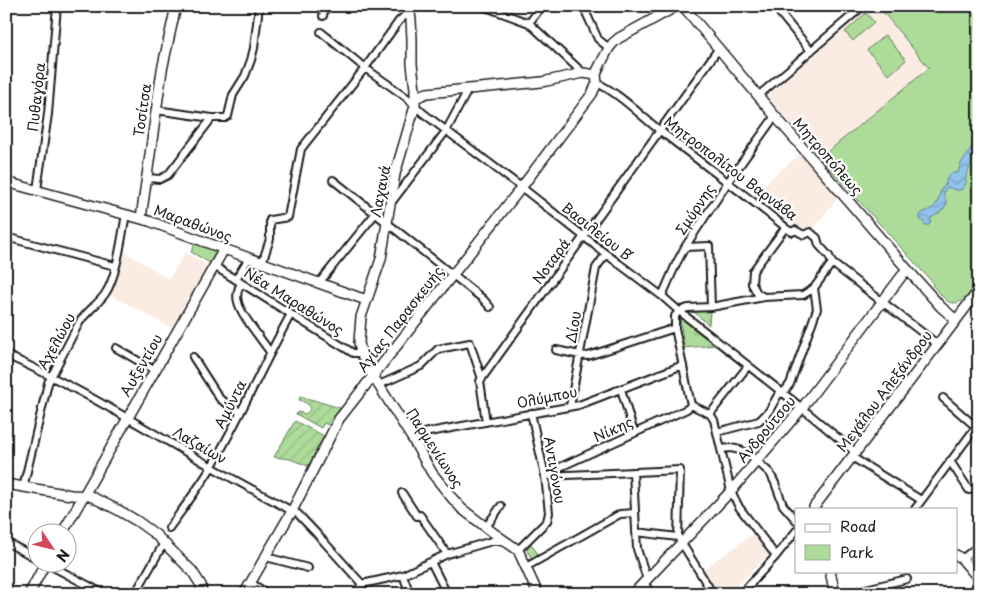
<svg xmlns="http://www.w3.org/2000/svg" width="985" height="600" font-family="'Playpen Sans',sans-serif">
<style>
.built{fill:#faece2}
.grass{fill:url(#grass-tufts);stroke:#647c5b}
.park{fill:#addb9a;stroke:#647c5b}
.garden{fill:url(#garden-furrows);stroke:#647c5b}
.water{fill:url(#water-waves);stroke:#618099}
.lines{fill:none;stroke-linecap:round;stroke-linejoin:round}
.street-casing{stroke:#1c1c1c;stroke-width:10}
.secondary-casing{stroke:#1c1c1c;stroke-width:12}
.street{stroke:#fff;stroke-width:6}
.secondary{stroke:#fff;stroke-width:9}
.labels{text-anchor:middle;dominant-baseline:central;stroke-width:4.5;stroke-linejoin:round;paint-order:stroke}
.street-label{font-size:14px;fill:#1c1c1c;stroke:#fff}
</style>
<defs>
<pattern id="grass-tufts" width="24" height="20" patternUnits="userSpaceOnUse" patternTransform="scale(1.25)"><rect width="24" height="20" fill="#addb9a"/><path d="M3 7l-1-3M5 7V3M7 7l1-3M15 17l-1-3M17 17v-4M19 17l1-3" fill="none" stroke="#94bb84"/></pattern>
<pattern id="garden-furrows" width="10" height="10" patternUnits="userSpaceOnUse" patternTransform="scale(1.25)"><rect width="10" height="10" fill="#addb9a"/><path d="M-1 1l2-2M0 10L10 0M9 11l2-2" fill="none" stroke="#94bb84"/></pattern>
<pattern id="water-waves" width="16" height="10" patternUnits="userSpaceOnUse" patternTransform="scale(1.25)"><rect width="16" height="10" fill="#8fc3ec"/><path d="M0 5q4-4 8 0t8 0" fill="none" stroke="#7ba7ca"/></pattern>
</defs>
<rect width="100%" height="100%" fill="#fff"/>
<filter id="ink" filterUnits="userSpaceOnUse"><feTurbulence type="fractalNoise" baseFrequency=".02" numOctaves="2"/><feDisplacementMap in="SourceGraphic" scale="10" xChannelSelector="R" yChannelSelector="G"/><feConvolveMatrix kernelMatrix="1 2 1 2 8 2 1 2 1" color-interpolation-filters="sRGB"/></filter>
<g filter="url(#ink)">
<path class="built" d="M871 6H878L929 68 820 158 767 96Z
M800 154 837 195 836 200 814 228 805 230 798 227 753 194Z
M122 250 169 279 185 252 208 266 171 328 109 294 118 274Z
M754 533 769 554 729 594H715L700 572Z"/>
<path class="grass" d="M710 311 709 325 694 312Z
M680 317 716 345 684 348Z"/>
<path class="park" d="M878 6H979V276L974 282 977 284C970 293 959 310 946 300 941 295 936 289 932 285L933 283 820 158 929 68Z
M866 13 874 22 853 41 845 32Z
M885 35 906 60 889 75 867 50Z
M196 243 217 251 210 263 191 252Z
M531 544 540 557 533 561 526 549Z"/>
<path class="garden" d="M300 396 340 408 330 426 324 423 321 428 296 414 298 412 305 414C316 407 305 402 299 400Z
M295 421 324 436 308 466 290 459 274 457Z"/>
<path class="water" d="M973 147 975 148 977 151 973 157V161L971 162C970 170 967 172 966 177 965 182 968 181 965 185 962 193 954 190 948 187 941 192 944 196 947 203 944 210 938 214 931 218L930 224 929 225H925L923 221 920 219V215C925 210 934 210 937 203 941 195 938 191 946 184V180L951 173H958C959 167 963 158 968 155V153L971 150 970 148Z"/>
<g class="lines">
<g class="street-casing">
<path id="street" d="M483 6 529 23 583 73
M583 6 598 39 609 48
M774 6 811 51
M323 16 325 6
M529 23 542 6
M321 32 365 68 406 97 423 113 525 190 606 254 662 296 679 311 802 408 855 452
M597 83C620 94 639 114 658 129 700 162 743 193 784 226L785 228 792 232 795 230 804 235 810 232 817 238 819 245 829 256 832 263 937 344
M758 96 863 6
M156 110 212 118H225L228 116 233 95 245 76 251 60 254 48 259 6
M147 178 160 179 168 175 212 118
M333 180 483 299 490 307
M37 190 48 114 57 6
M391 203 446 131 469 88
M785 228 753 271 752 284 757 293 764 297 803 295 814 288
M6 237 115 266
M685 247 709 246 711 307
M262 263 270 239V220L288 217 301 149 365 68 399 21 410 11
M214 266 353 353H361
M236 279 249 258
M241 283C238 288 236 296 238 302 240 314 262 340 270 352
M319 283 375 214
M662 296 676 264 685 247 732 176 775 116
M679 311 675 316V328L691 405
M679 311 688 308 711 307 764 297
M116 348 154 370
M556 350 580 355 588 356 675 328
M6 355C78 387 144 428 212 467 238 482 265 496 292 511L298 514 317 534 362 584
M193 357 220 399 240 412
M379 385 421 366 438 349 470 343 482 379
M621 389 634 433
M943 398 976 427 979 431
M691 405 710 414 714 420 731 491 739 507 776 556
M570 406 596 268 606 254
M710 414 748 366
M486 422 480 381 719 48
M717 432 759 421 769 411 778 395 783 393 790 384 817 309 814 288 832 263
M412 438 418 434 579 405 683 365
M721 449 731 448 740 450 749 454 770 473 775 483 783 505 796 520
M852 457 921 500
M950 461 969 490 979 488
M633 472 637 549 647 579
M545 474 687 409 691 405
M545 476 680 470 678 537 713 594
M23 488 48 383 79 323C86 312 98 304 105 294 117 277 122 235 126 214
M402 493 417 516 420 515 447 554
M915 509 976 427 979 425
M486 527 501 506
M169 528C183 509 197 490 209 471 239 420 262 366 291 314
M636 532 678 537
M6 542 38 559
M518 550 547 521 549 513 545 476 531 413
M266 557 308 568
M962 559 979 545
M44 562 104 594
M431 562 447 594
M526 567 620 514 635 513
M403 575 410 594
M644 582 651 594
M251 583 268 594
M135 594 164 543
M355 594 362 584 403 575 447 554 492 541H505
M741 594 776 556 796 531
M845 594 907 579"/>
</g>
<g class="secondary-casing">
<path id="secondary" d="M409 6 411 20 412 39V64L415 89V106L395 174 381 259 361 317 359 342 361 353 373 376 412 438 432 473 452 498 462 509 495 534 518 550 538 594
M683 6 775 116 907 269 941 307 956 320
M415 98 427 93 542 82 583 73 596 75
M6 182 149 221 224 249 366 300
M141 218 162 70 176 6
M6 484 71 495 90 496 118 510 137 521 155 534 192 571 201 585 202 594
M815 509 814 507 979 290
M63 532 224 249
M956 555 962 559 979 579
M830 571 835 594
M29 594 46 562
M244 594 292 511 339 419 521 188 592 94 597 83 596 75 598 69 609 48 613 43 619 38 677 6
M633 594 731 491 802 408 907 269"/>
</g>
<use href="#street" class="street"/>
<use href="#secondary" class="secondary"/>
</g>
</g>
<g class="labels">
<g class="street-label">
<text transform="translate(36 97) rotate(-84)">Πυθαγόρα</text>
<text transform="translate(142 110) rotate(-82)">Τοσίτσα</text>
<text transform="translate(828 156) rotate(49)">Μητροπόλεως</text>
<text transform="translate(731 168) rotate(37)">Μητροπολίτου Βαρνάβα</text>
<text transform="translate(380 191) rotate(-79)">Λαχανά</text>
<text transform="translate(695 209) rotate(-56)">Σμύρνης</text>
<text transform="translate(193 223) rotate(20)">Μαραθώνος</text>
<text transform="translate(597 231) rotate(38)">Βασιλείου Β΄</text>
<text transform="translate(551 261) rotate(-54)">Νοταρά</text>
<text transform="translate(294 301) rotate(32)">Νέα Μαραθώνος</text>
<text transform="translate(400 319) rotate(-52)">Αγίας Παρασκευής</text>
<text transform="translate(573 327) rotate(-80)">Δίου</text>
<text transform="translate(56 341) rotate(-61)">Αχελώου</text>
<text transform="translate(141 365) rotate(-60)">Αυξεντίου</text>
<text transform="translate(884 391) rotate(-53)">Μεγάλου Αλεξάνδρου</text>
<text transform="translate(547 397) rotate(-11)">Ολύμπου</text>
<text transform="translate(230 404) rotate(-63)">Αμύντα</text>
<text transform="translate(613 429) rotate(-24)">Νίκης</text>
<text transform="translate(766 429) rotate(-50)">Ανδρούτσου</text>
<text transform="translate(200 445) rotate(30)">Λαζαίων</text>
<text transform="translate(435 448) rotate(57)">Παρμενίωνος</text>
<text transform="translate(555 470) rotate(80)">Αντιγόνου</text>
</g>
</g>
<rect width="985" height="600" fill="none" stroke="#fff" stroke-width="25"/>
<rect x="12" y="12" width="960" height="575" fill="none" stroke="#1c1c1c" stroke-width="2" filter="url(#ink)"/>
<rect x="795" y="508" width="162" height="65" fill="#ffffff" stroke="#a4a4a4"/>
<rect x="805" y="524" width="25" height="8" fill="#ffffff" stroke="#a4a4a4"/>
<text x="840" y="532" font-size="15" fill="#1c1c1c">Road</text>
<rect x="805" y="545" width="25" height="15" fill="#addb9a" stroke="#a4a4a4"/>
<text x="840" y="558" font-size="15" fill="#1c1c1c">Park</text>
<g transform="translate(52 548) rotate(125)"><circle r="24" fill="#ffffff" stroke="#a4a4a4"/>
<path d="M0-4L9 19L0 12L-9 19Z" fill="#d1495b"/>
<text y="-8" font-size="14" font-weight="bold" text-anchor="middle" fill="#1c1c1c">N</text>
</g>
</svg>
